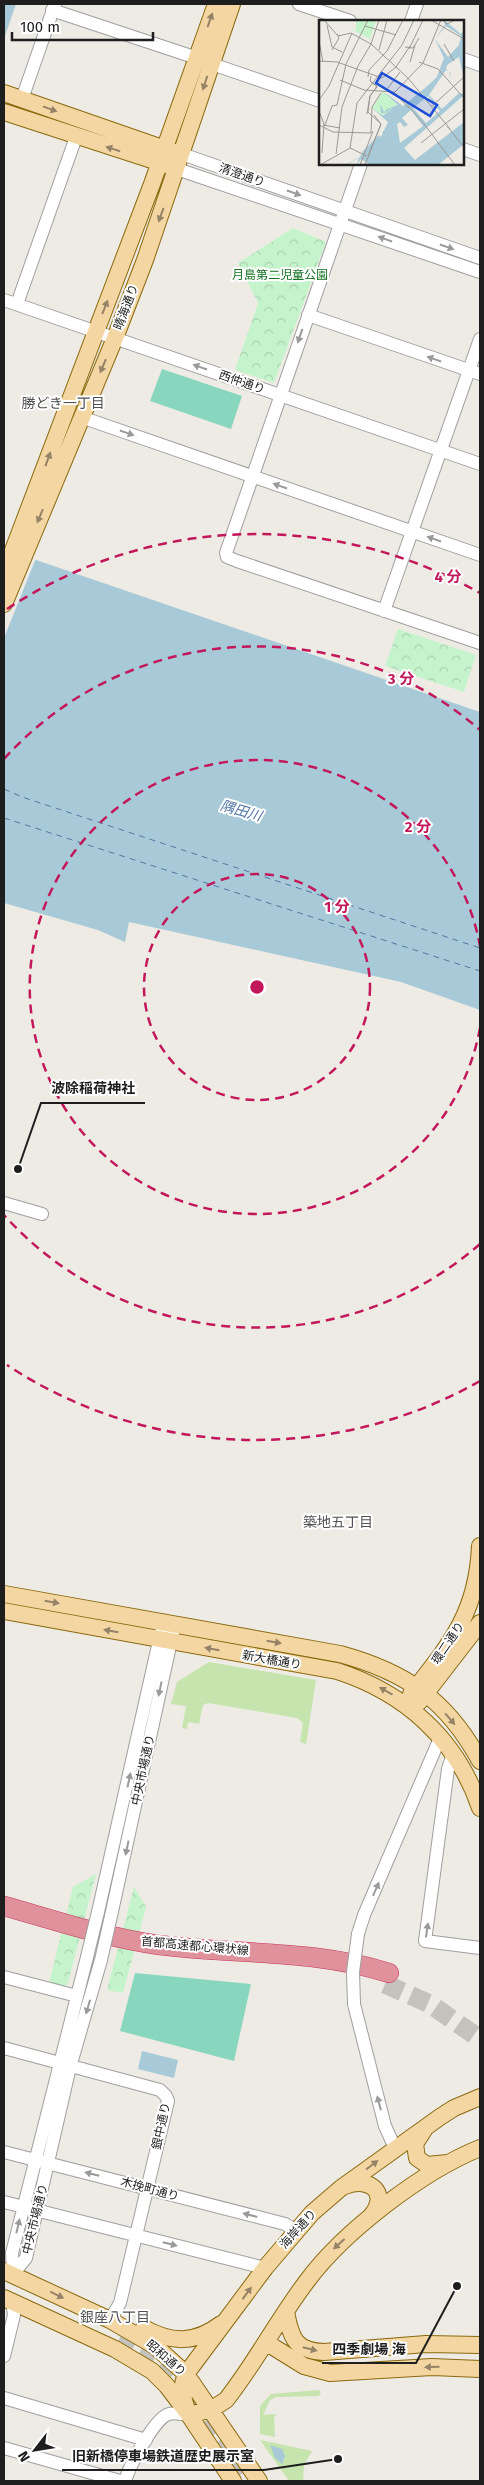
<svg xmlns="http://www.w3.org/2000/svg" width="484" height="2485" font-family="'Fira Sans','Noto Sans JP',sans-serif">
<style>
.grass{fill:#c5e4ae}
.park{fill:url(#park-crowns)}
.pitch{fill:#89d6be}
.water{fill:#a8cad8}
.pier{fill:#eeebe4}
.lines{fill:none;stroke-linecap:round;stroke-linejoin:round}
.ferry{stroke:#5276a5;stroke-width:1;stroke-dasharray:6 5;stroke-linecap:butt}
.major-tunnel{stroke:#c4c2bc;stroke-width:16;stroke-dasharray:16 8;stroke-linecap:butt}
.highway-tunnel{stroke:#c4c2bc;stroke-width:19;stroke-dasharray:19 9;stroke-linecap:butt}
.minor-casing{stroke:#9f9f9f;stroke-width:14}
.major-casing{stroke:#8a690d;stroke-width:18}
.highway-casing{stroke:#ca335d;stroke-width:20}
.minor{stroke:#fff;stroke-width:12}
.major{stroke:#f4d6a3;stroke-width:16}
.highway{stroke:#df929b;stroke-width:19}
.minor-bridge-casing{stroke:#9f9f9f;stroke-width:14;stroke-linecap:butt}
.minor-bridge{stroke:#fff;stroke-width:12}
.oneway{fill:#948367}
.oneway2{fill:#9a9a9a}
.ring{fill:none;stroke:#c2185b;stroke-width:2.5;stroke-dasharray:9 6}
.labels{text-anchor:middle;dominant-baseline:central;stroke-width:4;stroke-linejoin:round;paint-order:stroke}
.street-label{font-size:12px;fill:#1e1e1e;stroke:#fff}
.park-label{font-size:12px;fill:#157223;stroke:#fff}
.neighbourhood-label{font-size:14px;fill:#515151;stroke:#fff}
.water-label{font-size:14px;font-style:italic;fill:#5276a5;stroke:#fff}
.inset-river{fill:none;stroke:#a8cad8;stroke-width:2.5}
.inset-road{fill:none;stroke:#9b9995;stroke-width:1}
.view{fill:#1d4ed8;fill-opacity:0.15;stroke:#1d4ed8;stroke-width:2.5}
.inset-edge{fill:none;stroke:#1e1e1e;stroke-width:2.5}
.centre{fill:#c2185b;stroke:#fff;stroke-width:2.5}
.ring-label{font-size:15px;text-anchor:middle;font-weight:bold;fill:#c2185b;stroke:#fff;stroke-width:4;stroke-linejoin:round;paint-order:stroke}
.leader{fill:none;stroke:#1e1e1e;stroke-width:2}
.callout-dot{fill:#1e1e1e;stroke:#fff;stroke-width:2}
.callout-label{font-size:14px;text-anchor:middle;font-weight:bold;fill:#1e1e1e;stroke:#fff;stroke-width:4;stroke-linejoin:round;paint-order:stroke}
</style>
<defs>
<pattern id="park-crowns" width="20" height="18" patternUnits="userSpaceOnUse" patternTransform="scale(1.25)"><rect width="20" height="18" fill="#c5f4cc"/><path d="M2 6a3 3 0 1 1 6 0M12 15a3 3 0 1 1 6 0" fill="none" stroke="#a9d1af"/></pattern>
</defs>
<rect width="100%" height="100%" fill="#eeebe4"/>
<path class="grass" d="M209 1662 316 1680 306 1744 300 1742 303 1723 297 1718 208 1703 203 1705 199 1724 188 1722 187 1729 182 1728 186 1706 171 1704 177 1682Z
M319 2390 321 2393 318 2396 276 2397 270 2400 263 2415 276 2414 274 2419 275 2437 260 2434V2406L271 2394Z
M260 2440 312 2451 304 2465 303 2481H289Z"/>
<path class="park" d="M293 228 326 242 274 383 235 370 258 303 238 263Z
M398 629 476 655 464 692 385 666Z
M96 1874 68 1983 64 1988 49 1983 73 1887Z
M134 1887 146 1907 123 1993 107 1990Z"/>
<path class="pitch" d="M162 369 242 396 231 429 150 401Z
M135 1973 251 1984 234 2061 120 2031Z"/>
<path class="water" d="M4 4H16L4 39Z
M4 549 480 712V1010L401 982 129 922 125 942 98 930 4 903Z
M142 2051 178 2060 174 2078 138 2069Z
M270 2445 282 2449 285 2456 282 2464 275 2458Z"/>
<path class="pier" d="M4 547 36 558 4 638Z"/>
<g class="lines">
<path class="ferry" d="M4 789 22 797 480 948
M4 818 480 971"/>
<path class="major-tunnel" d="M118 2342C134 2349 149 2357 162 2368 196 2398 218 2443 243 2481"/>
<path class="highway-tunnel" d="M385 1984 430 2004 480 2039"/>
<g class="minor-casing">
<path id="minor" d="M299 4 350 21
M52 10 197 58
M411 21 417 4
M463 59 480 65
M212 64 320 101
M22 99 55 4
M463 149 480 155
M182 154 480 258
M361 164 226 553 227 557 237 561 480 643
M177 169 480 272
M4 300 480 464
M17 304 76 137
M308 315 480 374
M81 417 480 555
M384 611 480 339
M4 1203 42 1214
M453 1754 448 1769 425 1941 480 1948
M98 1912 161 1632
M111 1916 175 1623
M358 1934 364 1915 440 1738
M4 1977 77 1996
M354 2004 385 2126 395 2148
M4 2048 160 2090 166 2096 168 2101 120 2303 110 2320
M4 2152 285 2224 295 2230
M4 2202 265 2268
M13 2274 26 2258 70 2067 101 1960
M13 2274 12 2253 87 1957
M4 2356 14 2315 12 2301
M4 2398 146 2440
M4 2448 120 2481
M125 2481C129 2467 155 2417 169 2414 175 2412 183 2415 189 2415"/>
</g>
<g class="major-casing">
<path id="major" d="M4 93 174 152
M4 112 170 166
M4 574 152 184 216 4
M4 604 115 338 145 260 232 4
M4 1594 340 1654C406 1672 447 1700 480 1761
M4 1611 337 1671C405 1693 457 1739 480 1808
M411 1694C451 1643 477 1613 480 1546
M419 1702 480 1623
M424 2130 415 2144 417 2158 427 2165 448 2163
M345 2186C370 2176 390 2193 371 2216
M4 2271 110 2320 155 2346 186 2374 259 2481
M4 2298 115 2349 152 2371 167 2386 189 2415 233 2481
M286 2312C291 2338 295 2351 324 2352L426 2344 480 2345
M144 2328C171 2343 195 2344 221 2324
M267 2343 304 2366 330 2373 432 2367 480 2369
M189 2415C183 2400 180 2389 186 2374L265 2268 312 2213 341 2188 440 2117 454 2108 480 2097
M189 2415 212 2409 226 2400C256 2362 278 2319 307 2281 344 2231 423 2171 480 2148"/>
</g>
<g class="highway-casing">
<path id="highway" d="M4 1906C54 1920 107 1938 159 1945 236 1955 314 1949 389 1973"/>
</g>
<use href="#minor" class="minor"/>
<use href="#major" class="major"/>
<use href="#highway" class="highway"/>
<g class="minor-bridge-casing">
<path id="minor-bridge" d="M87 1957 98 1912
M101 1960 111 1916
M354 2004 353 1972 358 1934"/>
</g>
<use href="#minor-bridge" class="minor-bridge"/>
</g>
<defs><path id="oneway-solid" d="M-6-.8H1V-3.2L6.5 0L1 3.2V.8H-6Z" transform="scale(1.25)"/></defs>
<g class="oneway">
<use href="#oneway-solid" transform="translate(210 20) rotate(-71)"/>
<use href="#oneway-solid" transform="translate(205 83) rotate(108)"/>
<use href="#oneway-solid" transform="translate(50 109) rotate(20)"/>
<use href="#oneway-solid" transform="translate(113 149) rotate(-162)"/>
<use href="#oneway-solid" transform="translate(161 215) rotate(110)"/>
<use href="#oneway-solid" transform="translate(105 307) rotate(-69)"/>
<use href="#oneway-solid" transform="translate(103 366) rotate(113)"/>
<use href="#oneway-solid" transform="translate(48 459) rotate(-70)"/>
<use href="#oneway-solid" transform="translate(40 516) rotate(113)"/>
<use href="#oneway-solid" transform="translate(52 1602) rotate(10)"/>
<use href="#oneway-solid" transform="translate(111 1631) rotate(-170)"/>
<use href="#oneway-solid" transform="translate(274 1642) rotate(10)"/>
<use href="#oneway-solid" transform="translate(212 1649) rotate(-170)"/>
<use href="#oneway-solid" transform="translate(386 1691) rotate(-151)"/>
<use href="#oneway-solid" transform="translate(450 1719) rotate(49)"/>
<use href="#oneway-solid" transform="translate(372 2165) rotate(-37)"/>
<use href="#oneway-solid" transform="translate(339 2244) rotate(138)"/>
<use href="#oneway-solid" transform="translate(247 2293) rotate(-54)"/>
<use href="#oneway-solid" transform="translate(57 2295) rotate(26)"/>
<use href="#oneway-solid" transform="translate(310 2349) rotate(14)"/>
<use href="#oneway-solid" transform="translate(432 2367) rotate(179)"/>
</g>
<g class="oneway2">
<use href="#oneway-solid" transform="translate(294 193) rotate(19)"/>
<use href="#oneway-solid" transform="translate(385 239) rotate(-161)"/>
<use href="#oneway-solid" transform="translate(447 247) rotate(19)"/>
<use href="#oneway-solid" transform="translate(300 336) rotate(109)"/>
<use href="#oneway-solid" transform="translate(434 359) rotate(-161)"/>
<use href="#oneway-solid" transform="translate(200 367) rotate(-161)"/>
<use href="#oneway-solid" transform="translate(127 433) rotate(19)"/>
<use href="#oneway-solid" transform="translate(280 486) rotate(-161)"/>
<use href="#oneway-solid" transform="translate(434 539) rotate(-161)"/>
<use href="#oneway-solid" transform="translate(160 1689) rotate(102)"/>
<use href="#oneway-solid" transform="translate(129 1780) rotate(-78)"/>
<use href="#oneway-solid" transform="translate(127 1848) rotate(102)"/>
<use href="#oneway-solid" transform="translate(376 1889) rotate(-66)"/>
<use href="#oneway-solid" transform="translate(427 1930) rotate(-82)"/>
<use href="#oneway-solid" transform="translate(88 2007) rotate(106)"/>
<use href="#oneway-solid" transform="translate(379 2103) rotate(-105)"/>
<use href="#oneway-solid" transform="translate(92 2174) rotate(-166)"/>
<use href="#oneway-solid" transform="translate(250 2215) rotate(-165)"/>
<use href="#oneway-solid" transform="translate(18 2226) rotate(-77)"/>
<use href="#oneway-solid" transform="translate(170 2244) rotate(14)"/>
</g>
<g class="ring">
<circle cx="257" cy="987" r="113"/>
<path d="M480 1028A227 227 0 1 1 480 946"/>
<path d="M480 1244A340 340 0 0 1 4 1215M4 759A340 340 0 0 1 480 730"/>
<path d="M480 1381A453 453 0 0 1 7 1365M7 609A453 453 0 0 1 480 593"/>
</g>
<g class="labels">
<g class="street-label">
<text transform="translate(242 175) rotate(19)">清澄通り</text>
<text transform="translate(126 307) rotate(-69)">晴海通り</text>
<text transform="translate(242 382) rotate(19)">西仲通り</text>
<text transform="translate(448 1643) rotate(-56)">環二通り</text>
<text transform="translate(272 1660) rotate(10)">新大橋通り</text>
<text transform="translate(143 1770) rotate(-78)">中央市場通り</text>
<text transform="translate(195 1946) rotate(5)">首都高速都心環状線</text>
<text transform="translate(161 2126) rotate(-78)">銀中通り</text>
<text transform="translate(150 2189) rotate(15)">木挽町通り</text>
<text transform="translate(35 2219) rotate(-76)">中央市場通り</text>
<text transform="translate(298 2229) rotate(-48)">海岸通り</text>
<text transform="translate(166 2358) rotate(41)">昭和通り</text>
</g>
<g class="park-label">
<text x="280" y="275">月島第二児童公園</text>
</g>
<g class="neighbourhood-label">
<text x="63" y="403">勝どき一丁目</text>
<text x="338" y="1522">築地五丁目</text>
<text x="115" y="2317">銀座八丁目</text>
</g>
<g class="water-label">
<text transform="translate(241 811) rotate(16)">隅田川</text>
</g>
</g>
<g transform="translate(319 20)">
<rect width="145" height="145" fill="#eeebe4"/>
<path d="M37 0H57L51 19 32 9 37 10ZM64 71 79 85 64 96 53 88Z" fill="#c5f4cc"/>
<path d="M125 0 142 14 145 10V59L140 37 128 45 127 49 132 53 130 58 131 52 127 50 110 75 123 89 140 73 144 74 145 62V75L85 128 96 140 145 102V124L119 145H51L42 139 38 145 40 138 27 145H26L41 137 44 131 60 115 62 117 69 102 53 88 64 96 74 89 73 88 66 93H62L61 84 65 92 68 89 79 85 64 71 84 86 117 59 125 38 116 19 126 5ZM127 6 142 16 140 25 129 37 116 19ZM109 76 121 91 107 103 94 88ZM92 90 104 106 81 123 78 104 81 102 85 107 89 105 83 98Z" fill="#a8cad8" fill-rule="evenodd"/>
<path class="inset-river" d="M123 51 131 38M104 72 122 55M89 85 101 75M65 111 66 145M59 118 81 125 93 119M58 119 76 127 88 145M59 123 60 145M69 145 68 126 79 88 64 97 78 87 79 88V93L86 88M106 145 123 131"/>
<path class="inset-road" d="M5 0 19 16 32 13 52 24 60 0M112 0 145 19M123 0 128 4 136 0M8 5 13 27 23 32M46 6 77 15M0 21 4 42M125 24 135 41M86 27 94 28 100 18M90 29 104 0M13 30 20 18 18 14M60 30 68 0M0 41 18 42 63 58 77 47 91 26M91 42 96 25M100 42 119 49 145 78M49 57 50 50 68 31 84 0M21 60 45 70 76 72 104 43 122 0M69 68 81 52M75 72 90 88M0 80 10 66 33 13M89 86 106 105M112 87 145 57M0 91 5 104 3 133M48 94 51 76 58 66 51 61 52 56M105 104 136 145M0 105 14 112 52 113 53 87 62 73M4 105 21 108M6 105 13 86 18 85 27 44 49 0M128 106 145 127M102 123 145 89M31 128 48 136M17 134 23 87 39 46 52 24 89 58 131 109M49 136 62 104 55 95M1 145 31 128 38 83 83 25 95 0M41 145 54 111M46 145 62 104 49 92 51 76 58 67 51 61"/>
<path class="view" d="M63 53 118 85 111 96 57 63Z"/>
<rect width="145" height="145" class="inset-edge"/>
</g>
<circle cx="257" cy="987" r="8" class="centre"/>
<g class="ring-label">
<text x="448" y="582">4 分</text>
<text x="401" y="684">3 分</text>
<text x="418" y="832">2 分</text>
<text x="337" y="912">1 分</text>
</g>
<path class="leader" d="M18 1169L41 1103H145M457 2286L416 2363H322M338 2459L264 2470H62"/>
<g class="callout-dot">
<circle cx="18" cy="1169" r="5"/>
<circle cx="457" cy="2286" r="5"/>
<circle cx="338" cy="2459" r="5"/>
</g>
<g class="callout-label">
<text x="93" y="1093">波除稲荷神社</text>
<text x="369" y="2354">四季劇場 海</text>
<text x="163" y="2461">旧新橋停車場鉄道歴史展示室</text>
</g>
<rect width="484" height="2485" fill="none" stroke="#1e1e1e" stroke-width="10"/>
<g transform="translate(35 2450) rotate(239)" stroke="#ffffff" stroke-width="4" paint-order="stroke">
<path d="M0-4L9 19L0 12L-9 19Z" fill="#1e1e1e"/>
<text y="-8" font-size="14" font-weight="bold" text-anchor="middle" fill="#1e1e1e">N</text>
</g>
<path d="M12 32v8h141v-8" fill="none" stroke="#1e1e1e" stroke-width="2.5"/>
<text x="20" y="32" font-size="15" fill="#1e1e1e" stroke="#ffffff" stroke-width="4" paint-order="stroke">100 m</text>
</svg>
